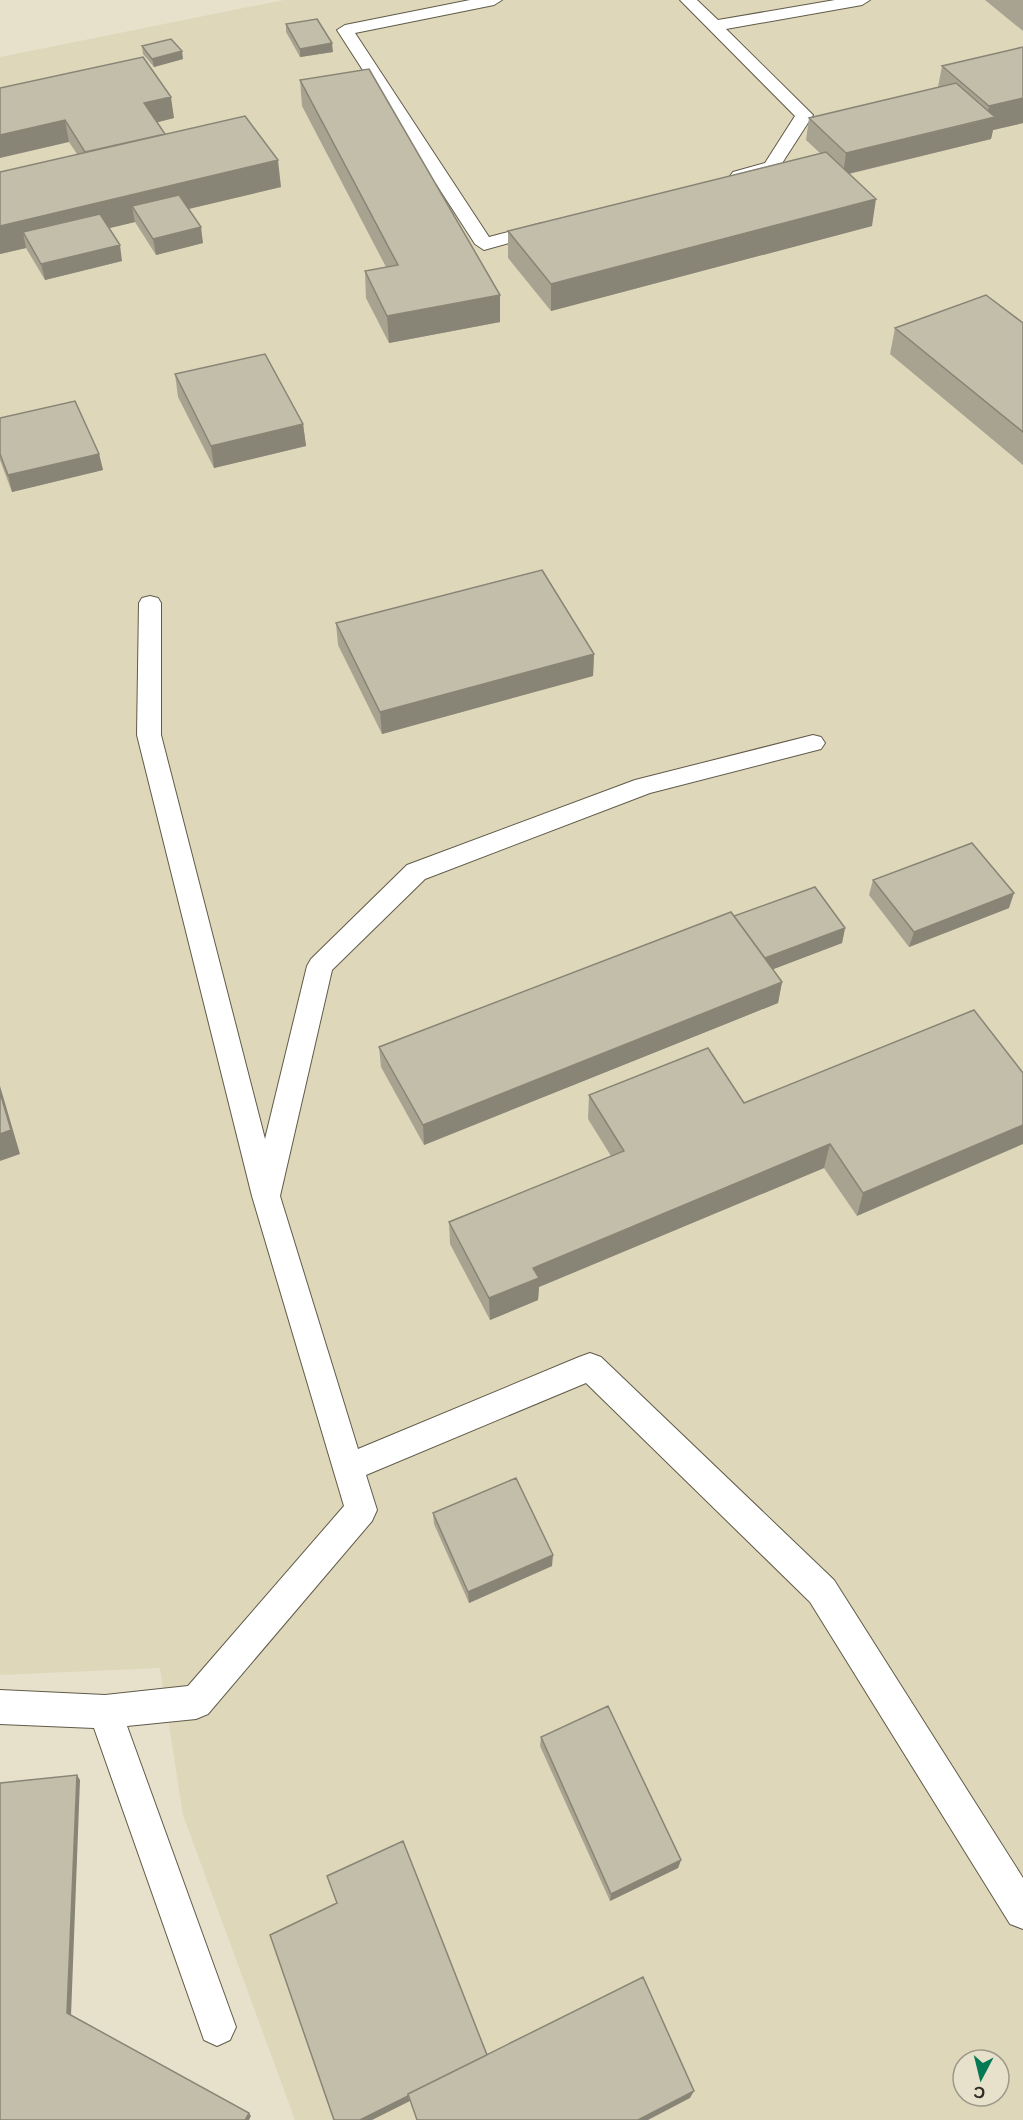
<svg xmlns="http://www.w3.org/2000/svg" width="1023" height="2120" font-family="Arial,sans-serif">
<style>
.built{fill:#ded7ba;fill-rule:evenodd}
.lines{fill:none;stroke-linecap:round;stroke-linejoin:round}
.lane-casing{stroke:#605b49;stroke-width:2}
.lane{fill:#fff;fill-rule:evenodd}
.wall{fill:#a8a391}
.shaded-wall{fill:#888576}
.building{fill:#c3bea9;stroke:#888576;stroke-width:1.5}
</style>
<rect width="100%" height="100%" fill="#e7e1cc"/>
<path class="built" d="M284 0H1023V2120H295L183 1815 160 1668 0 1675V57ZM963 2060H999V2096H963Z"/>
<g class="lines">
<g class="lane-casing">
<path id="lane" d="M470 0H502L494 5 355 33 489 237 542 223 551 228 548 232 484 250 475 244 337 30 345 25Z
M680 0H697L718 20 835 0H870L862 5 726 29 813 115 777 171 739 181 730 176 733 172 765 163 795 116Z
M150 596 158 598 161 603V735L265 1139 307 966 311 959 407 865 635 780 813 735 821 737 825 743 821 749 650 793 425 879 332 970 280 1196 358 1449 579 1357 590 1353 601 1357 834 1580 1023 1878V1929L1010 1924 810 1602 586 1383 366 1475 377 1510 372 1521 208 1714 196 1719 127 1726 236 2027 230 2040 217 2046 204 2040 94 1728 0 1724V1690L105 1695 188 1686 344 1506 252 1196 137 735 139 603 142 598Z"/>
</g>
<use href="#lane" class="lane"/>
</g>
<path class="wall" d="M985 0H1023V31Z
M286 24 333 52 300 57 286 32Z
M142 46 183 59 154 67 143 54Z
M1023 47V123L993 130 991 139 849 174 872 226 551 311 508 258V231L820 153 806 140 809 118 938 87 942 66Z
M300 80 500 322 389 343 366 298 365 271 386 267 302 106Z
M0 88 174 118 157 122 165 134 281 187 189 209 203 243 156 255 135 222 109 228 122 261 45 280 26 248 0 254 77 154 69 142Z
M1023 323V465L890 354 895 328Z
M175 374 303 424 306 446 214 468 178 397Z
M0 418 99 454 103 470 12 492 0 460Z
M336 623 594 654 593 676 382 734 338 645Z
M873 880 1009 908 909 947 869 895Z
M734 916 845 928 842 943 773 969 782 982 778 1003 424 1145 381 1067 379 1047Z
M974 1010 857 1216 824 1168 539 1287 538 1300 490 1320 450 1244 449 1222 611 1156 588 1119 589 1095 744 1103Z
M433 1513 552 1566 469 1603 434 1524Z
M541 1737 681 1860 678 1868 610 1901 540 1746Z"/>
<path class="shaded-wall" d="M332 43 333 52 300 57V49Z
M182 51 183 59 154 67 152 59Z
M171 97 174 118 147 125 144 103Z
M1023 98V123L993 130 991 139 843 175 846 153 986 120 989 106Z
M65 120 69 142 0 158V135Z
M278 160 281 187 141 220 132 206 135 222 31 247 23 232 26 248 0 254V226Z
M876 199 872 226 551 311V284Z
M201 227 203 243 156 255 153 239Z
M120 245 122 261 45 280 41 264Z
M500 295V322L389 343 387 316Z
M303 424 306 446 214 468 211 446Z
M99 454 103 470 12 492 8 475Z
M594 654 593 676 382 734 380 712Z
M1014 893 1009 908 909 947 914 932Z
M845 928 842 943 761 974 763 958Z
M782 982 778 1003 424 1145 423 1125Z
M0 1086 20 1154 0 1161Z
M1023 1125V1144L857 1216 863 1193Z
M830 1144 824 1168 539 1287 538 1300 490 1320 489 1298 533 1268Z
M553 1555 552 1566 469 1603 468 1592Z
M77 1775 80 1780 71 2016 67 2013Z
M681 1860 678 1868 610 1901 611 1894Z
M694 2091 690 2098 648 2120H638Z
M408 2096 410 2101 372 2120H360Z
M249 2113 251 2116 249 2120H245Z"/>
<path class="building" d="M317 19 332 43 300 49 286 24Z
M171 39 182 51 152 59 142 46Z
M1023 47V98L989 106 942 66Z
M143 57 171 97 144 103 165 134 85 152 65 120 0 135V88Z
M369 69 500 295 387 316 365 271 398 265 300 80Z
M956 83 995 117 846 153 809 118Z
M245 116 278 160 0 226V172Z
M826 152 876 199 551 284 508 231Z
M179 195 201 227 153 239 132 206Z
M100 214 120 245 41 264 23 232Z
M986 295 1023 323V432L895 328Z
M265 354 303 424 211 446 175 374Z
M75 401 99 454 8 475 0 454V418Z
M542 570 594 654 380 712 336 623Z
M972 843 1014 893 914 932 873 880Z
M815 887 845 928 765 958 734 916Z
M731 912 782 982 423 1125 379 1047Z
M974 1010 1023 1073V1125L863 1193 830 1144 533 1268 539 1278 489 1298 449 1222 624 1151 589 1095 708 1048 744 1103Z
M0 1092 11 1130 0 1134Z
M516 1478 553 1555 468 1592 433 1513Z
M608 1706 681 1860 611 1894 541 1737Z
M77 1775 67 2013 249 2113 245 2120H0V1783Z
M403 1841 487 2055 408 2094V2096L360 2120H334L270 1935 337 1903 327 1876Z
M643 1977 694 2091 638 2120H417L408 2094Z"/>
<g transform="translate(981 2078) rotate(187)"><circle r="28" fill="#e7e1cc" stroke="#9d9989" stroke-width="1.5"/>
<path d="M0-4.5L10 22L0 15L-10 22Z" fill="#037954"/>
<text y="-9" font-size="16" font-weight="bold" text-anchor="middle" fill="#2e2c24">С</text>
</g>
</svg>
